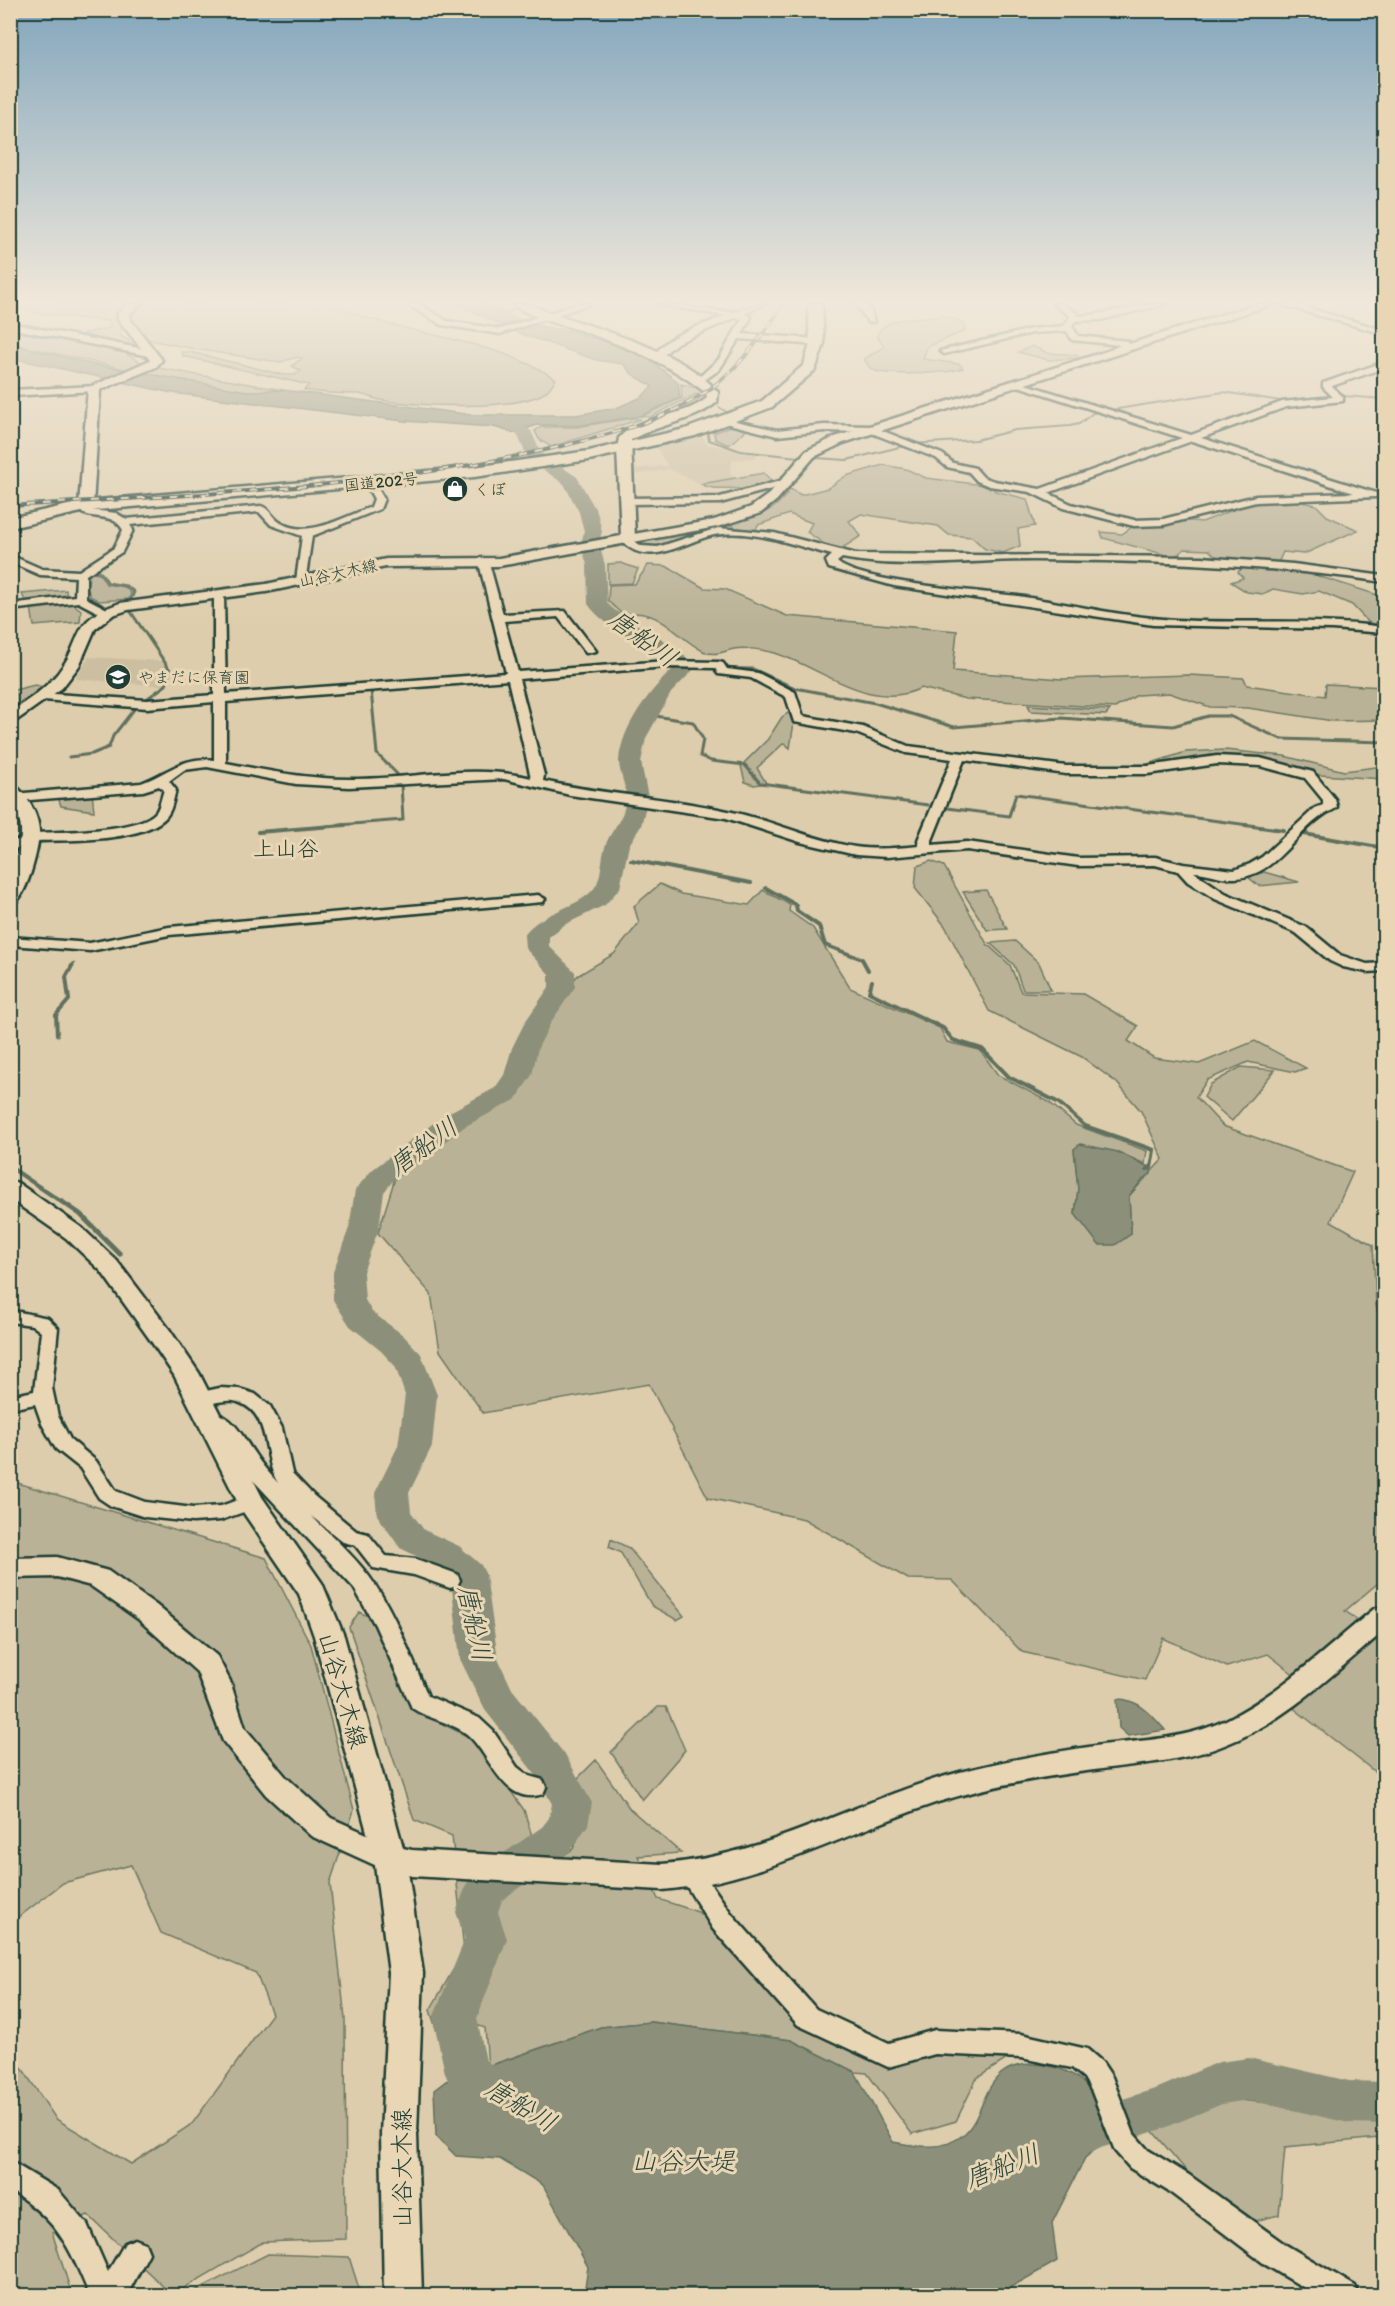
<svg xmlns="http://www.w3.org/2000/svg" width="1395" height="2306" font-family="Itim,'Klee One',sans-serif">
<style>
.built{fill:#ccbfa1}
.green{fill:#bab296;stroke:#6c7865;stroke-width:1.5}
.water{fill:#8c907a;stroke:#606f5e;stroke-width:1.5}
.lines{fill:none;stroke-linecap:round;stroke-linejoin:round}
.stream-far3{stroke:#606f5e;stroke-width:2}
.stream-far2{stroke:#606f5e;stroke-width:3}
.stream-far1{stroke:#606f5e;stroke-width:4}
.stream{stroke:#606f5e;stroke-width:5}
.river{fill:#8c907a;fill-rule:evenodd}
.minor-casing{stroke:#1f3d34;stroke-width:5}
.tertiary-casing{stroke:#1f3d34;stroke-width:5}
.secondary-casing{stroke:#1f3d34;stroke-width:5}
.trunk-casing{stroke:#1f3d34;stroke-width:5}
.minor{fill:#e9d6b4;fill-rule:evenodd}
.tertiary{fill:#e9d6b4;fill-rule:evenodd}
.secondary{fill:#e9d6b4;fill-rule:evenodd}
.trunk{fill:#e9d6b4;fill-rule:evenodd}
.rail-casing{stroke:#1f3d34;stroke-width:4}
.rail{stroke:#e9d6b4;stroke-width:2;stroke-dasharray:8;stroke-linecap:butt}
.labels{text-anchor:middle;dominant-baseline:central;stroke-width:6;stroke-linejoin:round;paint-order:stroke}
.far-street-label{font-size:16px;fill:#1f3d34;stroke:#e9d6b4}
.far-poi-label{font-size:16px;fill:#1f3d34;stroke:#e9d6b4;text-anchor:start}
.quarter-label{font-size:22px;fill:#1f3d34;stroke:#e9d6b4}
.near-street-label{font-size:24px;fill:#1f3d34;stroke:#e9d6b4}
.near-water-label{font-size:26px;font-style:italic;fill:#2f493e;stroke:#e9d6b4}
</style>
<rect width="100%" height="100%" fill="#ddcdac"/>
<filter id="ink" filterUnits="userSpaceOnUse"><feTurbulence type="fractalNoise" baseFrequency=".0167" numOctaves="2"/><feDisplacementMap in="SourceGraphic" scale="12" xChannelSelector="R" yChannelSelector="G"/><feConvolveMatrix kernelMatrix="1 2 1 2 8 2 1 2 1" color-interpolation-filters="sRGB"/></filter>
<g filter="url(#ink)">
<path class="built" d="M668 304H755L733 315Z
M701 435 707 444 756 454 757 458 733 460 730 472 734 478 700 484 670 469 635 475 633 469 668 466 656 447Z
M89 657 162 661 169 670 164 686 75 679Z"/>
<path class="green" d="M11 304H124L116 309 114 319 122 329 119 335 134 344 123 346 82 334 110 328 109 321 39 314 11 307Z
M141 304H331C403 337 488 335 556 379 553 383 549 390 544 393 516 411 414 406 381 400 374 399 366 395 359 394 340 394 323 393 304 390L309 385 183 356 181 352H190L284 375H295L301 371 292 366 302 358 298 357 280 362 200 350 145 339 127 320 129 313Z
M944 316 958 320 965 325V331L927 347 923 359 959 364 963 368C948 374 887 376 873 370 869 368 867 364 864 359L884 347 877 336C885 314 925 318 944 316Z
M11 333 55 334 122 351 147 366 283 390 246 391 171 379 11 344Z
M1032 346 1048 353 1078 355V358L1048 360 1018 352Z
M681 384 701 389 707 397C698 407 679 415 664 415L702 396 696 394 650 417 642 416 682 398Z
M633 418 641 419 551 447 539 439 535 431 541 427H576Z
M731 426 746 430 729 445 715 439 714 433Z
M883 465 906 469 926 478 992 486 995 491 1027 499 1035 526 1018 529 1020 546 1003 553 985 549 972 537 949 535 938 526 861 514 849 521 861 536 841 549 829 547 807 532 812 523 789 514 758 525 755 531 732 527 734 522C759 515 776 512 790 489L801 495 828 488 846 476Z
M764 473 772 482 746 491C730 484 717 493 701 484Z
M1262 499 1292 500 1316 505 1327 516 1358 530 1304 554 1283 552 1278 563 1219 560 1209 550 1185 549 1174 557 1103 538 1101 532 1122 534 1132 527 1180 520 1202 522Z
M704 529 658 547 638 544 640 541Z
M621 563 638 569 632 583 608 584V564Z
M648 565 666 566 704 588 725 589 787 616 957 631 953 671 1062 679 1188 675 1244 678 1247 685 1325 696 1326 684 1384 687V720L1333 721 1248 708 1210 707 1169 693 1137 695 1115 708 966 699 921 688C872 713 820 667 775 653 765 650 744 647 734 649 723 651 715 657 703 651 676 637 657 605 623 615L608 601 609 585 635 584Z
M1243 568C1260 568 1306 564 1318 576L1384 597V626H1372L1352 605 1319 591 1303 594 1273 589 1263 594 1247 592 1231 582 1243 578 1238 572Z
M90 573 100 574 106 584 125 587 131 593 129 599 99 601 90 596 87 586Z
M66 590 67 599 26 603 22 594Z
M72 603 81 610 80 622 34 626 31 607Z
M35 685 44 687 34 693V697L27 703 11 707 10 691Z
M1028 705 1110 710 1106 715 1031 711Z
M788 713 795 716 790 748 784 743 757 768 766 783 754 785 745 782 741 766 768 739 782 717Z
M1225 750 1284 756 1344 771 1384 766V779L1320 775 1263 761 1198 758 1150 768 1148 764 1186 752Z
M92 793 94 811 61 806 57 794Z
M931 861 944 866 987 944 1010 965 1021 992 1083 994 1138 1026 1128 1041 1154 1058 1199 1064 1255 1041 1306 1068 1295 1072 1248 1062 1207 1080 1196 1097 1223 1126 1353 1172 1331 1221 1373 1245 1376 1305 1384 1341V1578L1345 1611 1384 1638V1779L1292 1707V1673L1268 1654 1227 1667 1163 1638 1145 1680 1022 1652 952 1580 908 1579 804 1519 708 1498 649 1384 483 1413 440 1351 431 1294 378 1233 395 1178 459 1126 519 1094 545 1019 577 976 614 954 639 923 634 906 660 884 681 894 749 905 763 890 790 905 789 911 813 928 850 988 940 1028 947 1042 980 1050 998 1075 1049 1102 1076 1125 1147 1151 1145 1164 1118 1152 1074 1149 1078 1189 1075 1214 1131 1233 1129 1196 1163 1159 1141 1111 1117 1083 1082 1057 989 1011 945 926 915 888 917 866Z
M1264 872 1299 882 1259 886 1248 877Z
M986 890 1007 929 987 930 963 892Z
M1015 941 1039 963 1051 990H1023L1014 965 990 943Z
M1241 1067 1275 1070 1232 1121 1204 1097 1211 1084Z
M11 1481 266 1558 311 1645 354 1810 330 1883 345 2019 346 2239 263 2242 172 2295 88 2215 52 2232 72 2295H11L10 2050 56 2119 131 2164 192 2124 272 2014 256 1973 161 1933 131 1865 63 1883 11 1923Z
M611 1539 629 1548 684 1616 677 1620 652 1606 621 1553 609 1547Z
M359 1612 374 1619 420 1713 475 1740 524 1810 542 1869 573 1849 589 1814 575 1781 596 1760 630 1809 681 1853 638 1856 658 1899 698 1912 747 1956 796 2023 884 2061 933 2046 1015 2054 977 2078 956 2121 912 2134 867 2073 855 2072 791 2040 651 2022 601 2027 488 2066 485 2028 465 2021 437 2032 430 2010 464 1951 452 1836 414 1820 349 1627Z
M658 1707H666L685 1750 642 1800 611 1752Z
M1229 2099 1338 2110 1384 2106V2143L1379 2138 1285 2147 1279 2215 1251 2222 1195 2181 1150 2128Z
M268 2254 349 2257 361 2295H187Z"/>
<path class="water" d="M457 304H486L528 324 569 331 603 341 647 358 678 382 680 398 640 416 577 426 537 425 514 433 494 427 404 421 172 393 11 358V344L91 364 246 391 283 390 473 415H576L616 408 642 397 652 386 632 374 623 364 596 360 516 332Z
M1080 1144 1118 1152 1151 1168V1174L1143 1179 1129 1196 1131 1234 1115 1245H1099L1075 1214 1078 1189 1074 1149Z
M1117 1699C1139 1699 1152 1715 1165 1730L1128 1736 1119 1728Z
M651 2022 791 2040 855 2072 893 2142C918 2146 941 2152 963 2135 982 2119 982 2089 1002 2073 1024 2055 1075 2066 1089 2090 1099 2106 1105 2123 1104 2142L1085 2158 1052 2223 1057 2261 997 2295H584L588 2267 543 2185 500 2159 456 2156 436 2136 434 2090 446 2081 601 2027Z"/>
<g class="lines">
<path class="stream-far3" d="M499 316 521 306
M719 407 728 413 725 417
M708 435 709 440 741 451 798 457
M816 458 847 460 912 444 976 440 1015 430 1070 426 1079 424 1093 413 1223 392 1281 401 1343 396 1384 399"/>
<path class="stream-far2" d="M93 572 101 573 108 583 126 586 134 592 131 599
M131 612 170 670 166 685 141 703
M685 668 753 669 795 688 875 703 954 727 1061 718 1173 726 1208 716H1229L1281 739 1384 742
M602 673 663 668
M523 679 591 674
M374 689 371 690 377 754 397 774
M649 715 693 722 703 739 700 756 711 761 745 765 760 783 928 805
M69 757 92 754 109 747 113 736 135 708
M947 808 1009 816 1016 794 1256 826
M327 826 403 820 401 784"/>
<path class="stream-far1" d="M1245 825 1283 830
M258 832 345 825
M1304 834 1384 848
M631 860 751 883
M766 888 796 905 797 911 819 926 825 945 862 959 868 970
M872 981 869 992 943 1028 953 1040 982 1049 1009 1077 1059 1103 1085 1126 1154 1150 1151 1168 1147 1169
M57 1035 56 1015 69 1000 66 977 73 964
M10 1167 63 1203"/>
<path class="stream" d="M61 1201 80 1214 120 1254"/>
<path class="river" d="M508 416 531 431 541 453 577 477 597 512 602 531 599 544 605 565 607 603C633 629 674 637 695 668L671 693 646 738 641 762 648 797 641 826 629 845 620 888 605 905 564 925 549 937V946L575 972V987L551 1022 538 1048 532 1075 515 1100 464 1127 392 1182 384 1192 379 1228 363 1272 365 1300 372 1312 403 1335 421 1354 437 1395 432 1446 409 1493 411 1512 424 1530 459 1546 481 1565 486 1575 498 1659 512 1689 566 1756 592 1803 588 1825 570 1851 502 1900 498 1912 507 1939 477 2018 486 2061 515 2078 521 2093 515 2108 499 2114 483 2108 451 2088 445 2073 433 2018 465 1939 456 1912 470 1876 542 1827 549 1818 552 1804 538 1778 485 1710 460 1659 451 1580 433 1564 400 1548 377 1515 375 1493 398 1446 405 1395 395 1366 381 1351 350 1326 333 1300V1272L349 1228 355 1190 360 1184 372 1170 444 1115 495 1088 504 1075 512 1048 525 1022 549 987V974L525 948 524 935C541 910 580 909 595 887 602 877 601 859 605 847 610 830 625 820 626 797 626 785 619 773 619 761 621 727 650 690 674 668 649 642 609 634 588 604L587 565 581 544 584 531 579 512 564 484 528 459 518 436 500 421Z
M1249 2058 1349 2081 1384 2082V2124L1349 2123 1249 2100 1222 2104 1162 2129 1091 2151 1075 2144 1068 2129 1075 2114 1158 2088 1219 2062Z"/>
<g class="minor-casing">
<path id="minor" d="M407 304H418L447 321 500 329 577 304H590L500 334 442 325Z
M658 304C683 304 707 312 731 312 742 312 752 304 764 304L744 314 751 317 742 334 818 339 822 342 818 345 739 339 719 370 700 383 696 380 719 359 742 319 735 318 677 343 658 360 654 357C665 334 702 326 725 316Z
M856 304H865L871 311 874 322H868Z
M1053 304H1063L1077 313V316C1107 315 1136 304 1166 304L1100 320 1075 321 1072 326 1078 336 1128 341 1129 347 1109 357 1106 352 1120 345 1072 340 1067 331 1032 333 944 354 940 351 1032 329 1064 326 1070 316Z
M1279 304H1293L1384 330V334Z
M10 323 149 350 153 353 149 356 10 328Z
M1384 362V368L1332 386 1343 397V401L1286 407 1201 438 1376 493V497L1256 502 1163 525 1134 526 1063 508 1030 492 989 486 977 481 969 472 947 467 936 458 869 432 824 431 777 436 721 422 726 419 777 430 824 425 870 426 942 454 953 463 975 468 983 477 994 481 1040 489 1182 438 1015 385V381L1191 435 1282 402 1333 397 1323 387V383ZM1192 441 1354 493 1256 496 1163 519 1134 520 1071 504 1048 493Z
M97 386 98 388 94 391 10 396V390Z
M784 480 787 481V485L720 503 626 504 621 501 626 498 720 497Z
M371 481 374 482 384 499 380 509 312 536 305 583 296 581 302 536 271 525 259 512 130 525 133 530 122 552 86 575V598L109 610V614H101L78 602 10 610V604L75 596 76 577 40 575 10 562V555L42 569 79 571 114 548 123 530C114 513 97 520 82 513V504H90L92 510 116 513 126 519 261 506C270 509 271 516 278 521 306 541 343 517 371 507L374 499 366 484Z
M718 528 774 533 856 554 1202 557 1293 564 1384 576V582C1268 565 1151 561 1033 560 971 560 903 570 842 558L837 562C857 582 984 592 1018 596 1071 604 1122 617 1176 620 1245 624 1315 618 1384 627V633L1332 629 1153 625 894 586 829 568 826 561 832 555C795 546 753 528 714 535 685 541 649 569 623 542L624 537 628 536 641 546 658 547Z
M484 560 489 563 503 614 565 611 596 651 586 653 558 617 504 621 518 672 666 661 719 662 723 663 727 669 758 673 795 692 803 716 863 727 908 746 1066 766H1148L1217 756 1260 758 1313 772 1335 799 1337 807C1333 811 1329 811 1325 814 1294 833 1276 876 1235 878 1221 879 1208 872 1194 872L1225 893 1306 927 1340 955 1367 964 1384 963V971L1367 972 1343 967 1330 961 1296 933 1215 899 1188 882 1178 871 1155 865 1078 866 967 850 887 857 856 855 800 842 726 818 570 795 504 779 349 787 296 784 207 767 184 770 169 781 176 790C173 800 172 812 164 819 138 842 69 840 36 841V846L10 849V841L26 839V834L31 833C56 832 140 832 156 812 160 807 161 797 164 790L159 786 143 791 18 801 13 800V794L141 783C167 774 184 755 214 760V702L147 708 43 700 39 699V693L147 700 214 695V595L219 592 224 595 226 694 506 673 479 563ZM666 667 715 668 718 674 751 678 786 697 794 722 856 733 906 753 952 759 918 840 919 846C898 848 876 850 855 847 811 840 771 820 728 811 667 797 604 795 543 781L544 775 519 679ZM508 680 531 778C472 763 409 780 349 779 307 779 267 771 226 763V702ZM964 760 1066 774H1148L1217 764 1260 766 1305 778 1323 800V805L1315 808 1262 857 1250 864 1234 870 1183 864 1155 857 1078 858 967 842 932 845V840Z
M538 895 545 899 543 902 169 935 90 951 10 945V937L90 943 169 927Z
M10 1310 48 1318 58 1328 52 1388 58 1416 70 1439 96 1461 116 1491 145 1502 193 1508 221 1506 251 1495 258 1497 261 1502 258 1507 221 1520 193 1522 145 1517 111 1506 99 1498 80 1468 56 1449 42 1424 35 1404 10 1409V1396L34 1391 41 1332 32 1325 10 1322Z
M220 1388 239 1389 255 1394 270 1406 282 1428 292 1473 314 1496 356 1531 368 1534 386 1556 416 1559 457 1574 460 1580 457 1586 450 1588 414 1575 373 1568 355 1545 343 1542 310 1515C330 1534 351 1553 368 1575 395 1611 410 1655 428 1696L479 1718 493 1731 517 1767 529 1776 543 1780 546 1787 543 1794C501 1808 490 1749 464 1732 448 1721 428 1719 412 1708L375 1625 354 1588 252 1479 221 1433 202 1425 199 1420 202 1415C230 1407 241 1435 254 1453 261 1464 269 1473 278 1483 262 1458 272 1413 238 1402 223 1397 207 1408 192 1404L190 1399 192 1394Z
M693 1867 701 1870 731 1913 816 2009 889 2043 935 2030 1021 2034 1087 2049 1102 2062 1112 2077 1134 2134 1148 2150 1189 2175 1286 2245 1355 2286 1359 2296H1318L1266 2265 1171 2193 1130 2168 1115 2151 1092 2092 1084 2078 1072 2068 1021 2058 935 2054 888 2067 798 2025 713 1929 681 1877 685 1870Z
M10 2161 58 2190 87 2224 108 2272 125 2243 135 2239 145 2243 149 2253 129 2291 123 2296H90C68 2244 59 2222 10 2190Z"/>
</g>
<g class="tertiary-casing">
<path id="tertiary" d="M1256 304H1273L843 443 814 457 777 500 761 513 717 527 628 543 621 539 628 535 714 520 751 507 769 494 806 451 835 437Z
M57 1557 108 1571 156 1605 217 1656 230 1681 245 1728 286 1777 331 1818 394 1846 412 1850 662 1864C770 1856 857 1799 960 1772 1006 1760 1054 1752 1102 1745 1144 1740 1187 1739 1226 1720 1281 1693 1327 1647 1374 1609L1384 1606V1631C1335 1672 1287 1720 1227 1744 1187 1761 1144 1763 1102 1769 1047 1776 991 1785 938 1802 844 1833 761 1882 662 1890L412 1876 379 1867 311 1836 266 1795 223 1741 197 1672 138 1619 91 1586 57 1577 10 1578V1558Z"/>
</g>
<g class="secondary-casing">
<path id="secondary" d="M128 304H141L130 314V319L162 360 156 367 100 390 93 506 86 510 79 506 88 388 150 360 118 319V313Z
M513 304H528C584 327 679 346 718 392L717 402C692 423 659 423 631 440L635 539 633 542 499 566 386 567 266 592 128 610 113 615 95 629 79 666 62 688 10 725V712C27 701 45 689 58 673 85 639 68 621 120 603L266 584 386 559 499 558 621 536 617 449 619 438C640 414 682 419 707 398L706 393C669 363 627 347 582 331 561 324 530 318 513 304Z
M10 784C17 786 20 790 24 795 32 805 38 817 39 830 40 846 26 902 10 906 10 896 9 886 10 877 13 861 22 847 21 830 20 812 10 802 10 784Z
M10 1181 18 1183 82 1228 117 1261 169 1329 199 1373 262 1497 322 1583 344 1636 406 1858 423 1973 417 2134 422 2296H384L381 2134 389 1973 374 1858 314 1636 299 1594 241 1509 174 1375 151 1341 101 1271 66 1238 10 1199Z"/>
</g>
<g class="trunk-casing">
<path id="trunk" d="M808 304H822L824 344 815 370 772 407 695 436 589 460 474 477 86 511 10 528V518L86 501 474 467 589 451 685 429 762 401 804 365 810 344Z"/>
</g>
<use href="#minor" class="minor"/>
<use href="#tertiary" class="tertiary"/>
<use href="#secondary" class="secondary"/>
<use href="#trunk" class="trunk"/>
<g class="rail-casing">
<path id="rail" d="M10 506C189 494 370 490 545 450 601 437 662 423 710 389 740 367 763 335 784 304"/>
</g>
<use href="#rail" class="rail"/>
</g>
</g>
<linearGradient id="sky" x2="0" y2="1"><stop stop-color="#83a6bc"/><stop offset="0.48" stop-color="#f0e8da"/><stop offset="1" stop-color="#f0e8da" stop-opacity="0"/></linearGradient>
<rect width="1395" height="627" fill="url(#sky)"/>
<defs>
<g id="shop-disc" transform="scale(1.35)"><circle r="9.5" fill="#1f3d34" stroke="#e9d6b4"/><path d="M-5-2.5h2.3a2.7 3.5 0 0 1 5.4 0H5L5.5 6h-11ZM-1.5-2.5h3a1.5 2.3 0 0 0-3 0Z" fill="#fff"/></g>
<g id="school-disc" transform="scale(1.35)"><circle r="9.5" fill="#1f3d34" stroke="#e9d6b4"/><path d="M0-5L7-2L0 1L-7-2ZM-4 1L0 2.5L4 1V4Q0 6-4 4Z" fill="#fff"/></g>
</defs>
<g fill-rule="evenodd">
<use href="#shop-disc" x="455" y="489"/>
<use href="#school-disc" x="118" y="677"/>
</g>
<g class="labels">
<g class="far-street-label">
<text transform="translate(381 482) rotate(-6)">国道202号</text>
<text transform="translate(338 573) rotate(-12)">山谷大木線</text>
</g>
<g class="far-poi-label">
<text x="474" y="489">くぼ</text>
<text x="138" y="677">やまだに保育園</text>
</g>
<g class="quarter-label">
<text x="286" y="848">上山谷</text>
</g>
<g class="near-street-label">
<text transform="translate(343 1690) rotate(74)">山谷大木線</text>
<text transform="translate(401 2168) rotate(-90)">山谷大木線</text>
</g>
<g class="near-water-label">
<text transform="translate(643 638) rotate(36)">唐船川</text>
<text transform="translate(423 1146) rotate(-36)">唐船川</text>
<text transform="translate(475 1623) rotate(78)">唐船川</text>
<text transform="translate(521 2105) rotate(31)">唐船川</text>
<text x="683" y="2161">山谷大堤</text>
<text transform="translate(1002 2166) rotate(-21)">唐船川</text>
</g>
</g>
<rect width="1395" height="2306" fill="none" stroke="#e9d6b4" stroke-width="36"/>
<rect x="18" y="18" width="1359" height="2270" fill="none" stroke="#1f3d34" stroke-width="2" filter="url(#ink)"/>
</svg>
